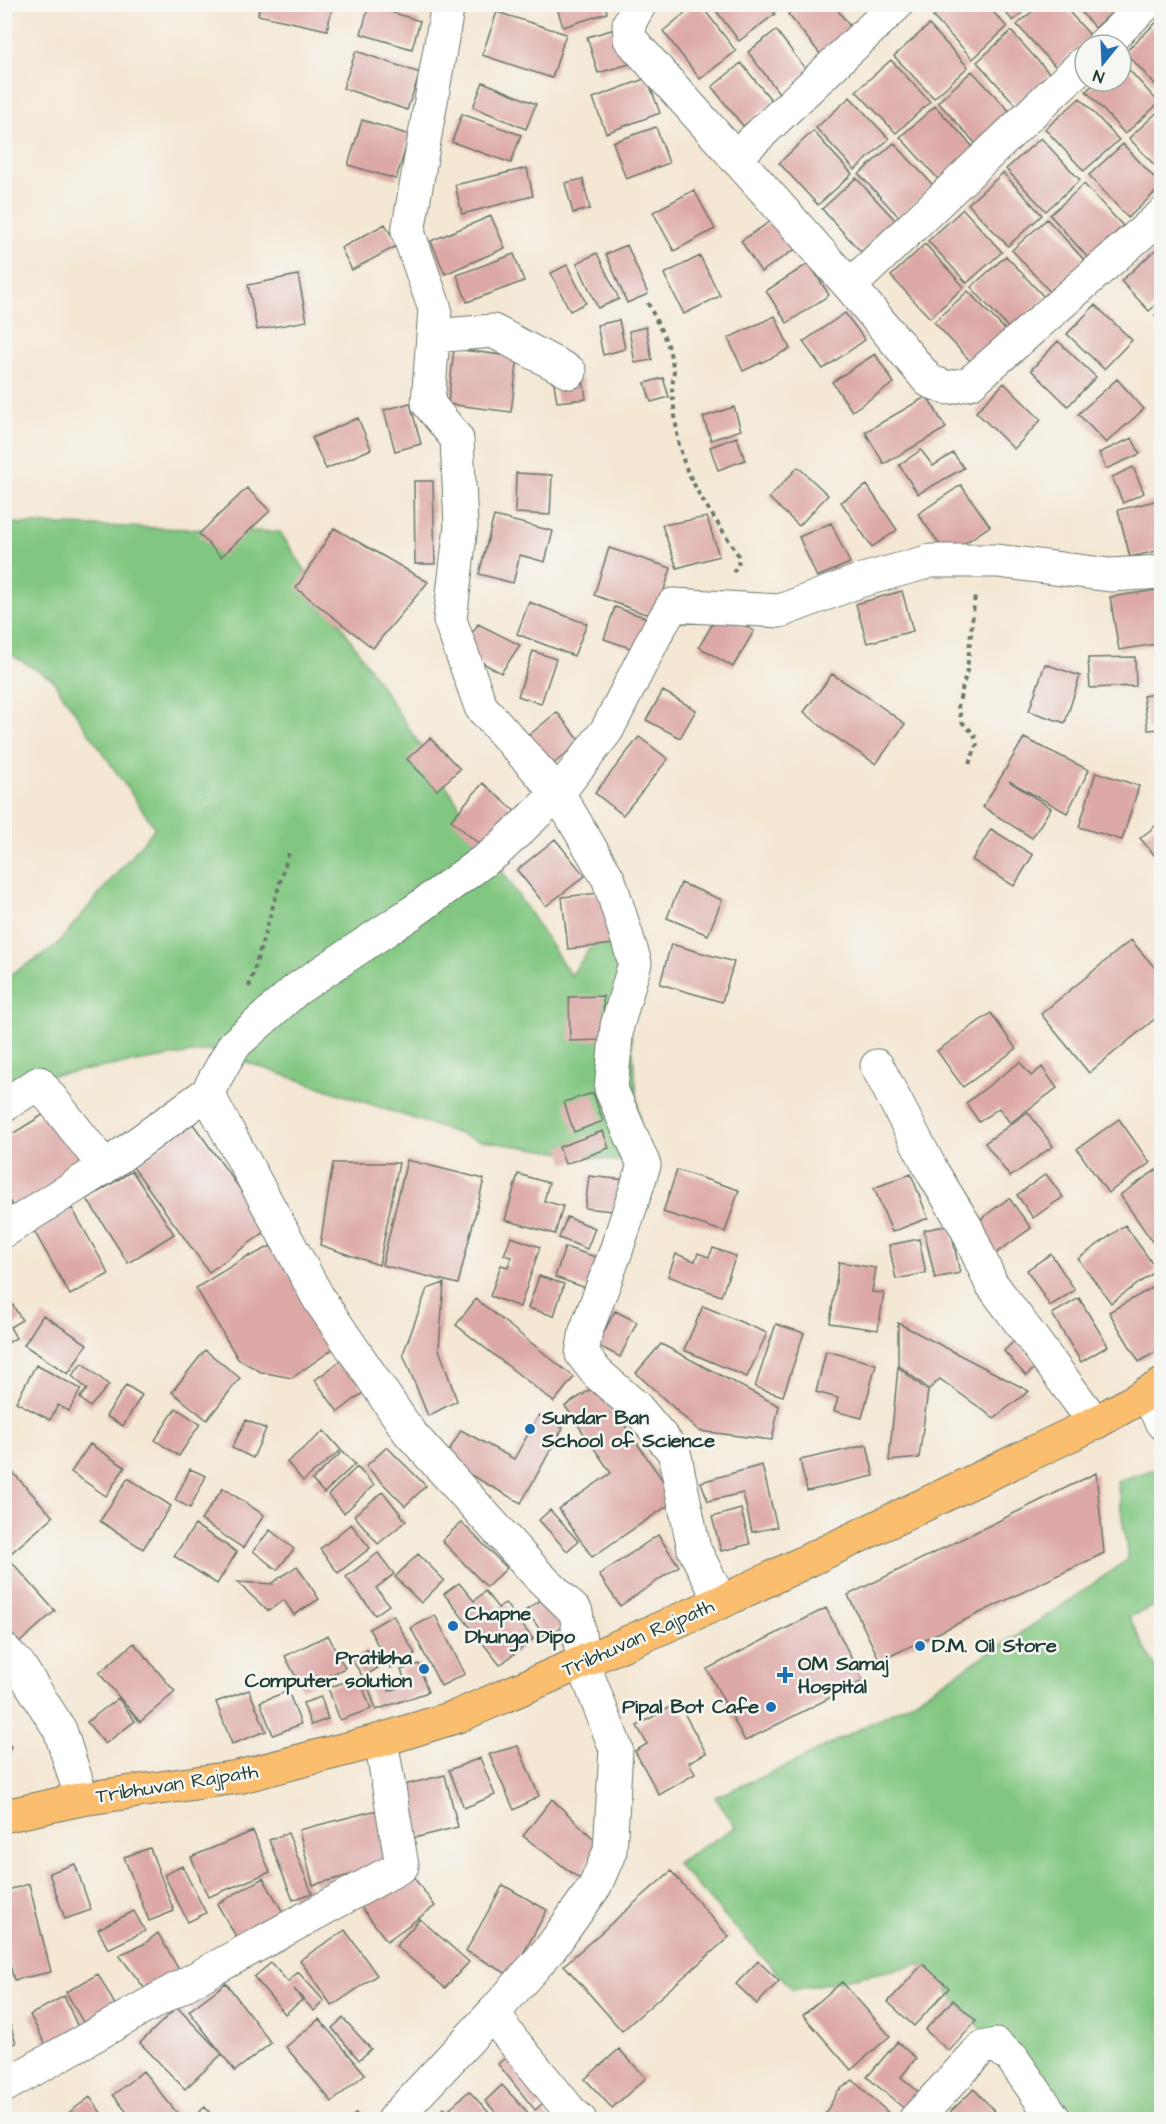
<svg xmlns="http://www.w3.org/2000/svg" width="1166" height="2124" font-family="'Architects Daughter',sans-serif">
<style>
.green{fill:#82c781;stroke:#50825a;stroke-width:1.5}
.building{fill:#dda9a6}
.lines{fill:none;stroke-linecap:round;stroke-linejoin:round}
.street-casing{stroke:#6a786c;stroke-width:35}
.highway-casing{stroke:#6a786c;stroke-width:35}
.path{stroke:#6a786c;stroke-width:4;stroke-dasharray:4.5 4.5;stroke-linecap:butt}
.street{stroke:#fff;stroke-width:33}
.highway{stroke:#fbbe6e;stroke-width:33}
.poi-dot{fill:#1f6fb2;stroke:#f6f6f2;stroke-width:2}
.labels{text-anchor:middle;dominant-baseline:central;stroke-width:5;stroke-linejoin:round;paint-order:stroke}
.poi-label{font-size:20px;font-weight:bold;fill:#1f3d34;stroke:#f6f6f2;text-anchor:start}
.street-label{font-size:20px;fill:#1f3d34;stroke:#f6f6f2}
</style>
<rect width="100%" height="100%" fill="#f6f6f2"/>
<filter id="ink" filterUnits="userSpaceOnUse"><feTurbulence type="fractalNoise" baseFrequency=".0167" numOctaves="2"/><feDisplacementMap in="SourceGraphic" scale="12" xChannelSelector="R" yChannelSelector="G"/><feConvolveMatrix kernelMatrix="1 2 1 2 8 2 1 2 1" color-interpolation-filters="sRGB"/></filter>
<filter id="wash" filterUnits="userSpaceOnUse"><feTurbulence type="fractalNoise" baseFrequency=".008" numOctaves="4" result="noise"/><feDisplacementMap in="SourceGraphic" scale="24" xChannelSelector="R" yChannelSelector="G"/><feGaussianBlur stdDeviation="1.35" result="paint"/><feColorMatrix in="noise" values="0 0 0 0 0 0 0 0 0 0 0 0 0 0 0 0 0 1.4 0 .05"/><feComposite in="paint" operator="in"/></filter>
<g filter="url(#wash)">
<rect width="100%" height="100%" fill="#f4e7d3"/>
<path class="green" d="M5 523 280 532 571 976 618 907 644 1165 477 1140 210 1050 5 1083V978L54 948 155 828 52 679 5 651Z
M1161 1467V1603L1129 1617 1161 1679V2119H1052L996 2045 923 1964 793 1990 676 1863 736 1827 715 1797 791 1764 910 1703 1050 1614 1128 1559 1117 1481Z"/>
<g id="blocks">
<path class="building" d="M260 4H333L327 30 258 15Z
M556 4H605L607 13 563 27Z
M696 4H700L736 51 700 79 663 31Z
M711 4H768L775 14 739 41Z
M800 4H833L856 34 825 60 788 14Z
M947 4H986L1007 27 973 59 933 17Z
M998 4H1031L1013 21Z
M1040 4H1062L1091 36 1056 67 1017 25Z
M1074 4H1121L1095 28Z
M369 5 420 21 412 49 361 34Z
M497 12 566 34 552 78 482 55Z
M1159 20 1162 22V92L1125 52Z
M929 25 968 67 934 98 894 56Z
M622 27 633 63 598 73 587 37Z
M776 30 807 71 779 93 748 52Z
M1011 31 1050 74 1016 105 977 62Z
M356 51 420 73 407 110 343 88Z
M891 60 930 102 896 133 856 91Z
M1121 61 1159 103 1125 134 1086 91 1097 81H1121Z
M741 63 773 102 743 126 712 87Z
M972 71 1011 113 977 145 938 102Z
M647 78 660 113 606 133 593 98Z
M483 82 536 104 526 129 473 107Z
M850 97 889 139 855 170 816 128Z
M1080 98 1119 140 1084 171 1045 129Z
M935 106 974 148 939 180 900 137Z
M1162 108V173L1129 138Z
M462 114 521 135 511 163 452 142Z
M362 120 410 135 396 179 348 165Z
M656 127 669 163 626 179 613 142Z
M813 131 852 174 818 205 779 163Z
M1041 138 1080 180 1046 211 1006 169Z
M894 143 933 185 899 217 859 174Z
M1123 144 1162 186 1128 218 1089 175Z
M527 168 533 196 462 214 455 185Z
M1003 173 1042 215 1008 246 968 204Z
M856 178 895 220 861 252 822 209Z
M583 179 590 209 573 213 565 183Z
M1084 184 1123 226 1088 258 1050 215Z
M694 190 715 229 674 251 653 212Z
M963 209 1002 252 967 283 928 241Z
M783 213 803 244 761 272 741 241Z
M491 216 505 248 445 274 431 241Z
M1047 219 1085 261 1051 293 1012 250Z
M385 224 397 246 352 270 341 248Z
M925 244 964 287 930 318 891 276Z
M627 245 648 294 627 303 606 254Z
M1160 246 1162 248V299L1149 311 1121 281Z
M597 253 619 299 598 308 577 263Z
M514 254 524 281 467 302 457 275Z
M700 256 720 296 684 314 664 274Z
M1006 256 1045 298 1010 330 971 287Z
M809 263 829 295 787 323 766 291Z
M567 265 586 303 570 311 551 273Z
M298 275 307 321 257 330 248 285Z
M968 291 1008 333 973 364 934 322Z
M1095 305 1132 340 1104 369 1067 334Z
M1162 309V323L1155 315Z
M845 313 865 340 823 369 803 342Z
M775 316 790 349 743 371 728 338Z
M619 320 625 349 603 355 597 325Z
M646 327 652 360 635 363 629 331Z
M1058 341 1096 377 1068 406 1031 370Z
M454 349 518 357 511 412 448 404Z
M875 354 894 383 852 411 832 382Z
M663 378 669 397 651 402 645 383Z
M583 379 586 399 557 402 554 383Z
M1117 379 1144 409 1106 443 1078 414Z
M1004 383 1041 420 1014 449 976 412Z
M927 396 946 428 884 464 865 432Z
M410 403 421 444 395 451 384 410Z
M734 407 741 430 711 440 703 417Z
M358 418 371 449 326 469 312 438Z
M737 437 745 460 718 470 710 447Z
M1132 438 1140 454 1106 469 1099 453Z
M921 450 933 466 953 453 964 468 918 494 899 465Z
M798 467 828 495 799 526 769 498Z
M1133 467 1144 493 1123 503 1112 477Z
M516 473 552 475 550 515 515 513Z
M414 481H433L435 564H415Z
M867 485 897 530 872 547 841 502Z
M961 485 990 526 947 555 918 514Z
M247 488 270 511 221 557 199 534Z
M1155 501 1162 526V550L1130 557 1118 510Z
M494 516 553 531 545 562 520 555 513 583 479 574Z
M707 517 719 556 677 568 662 525Z
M831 523 850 563 817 577 799 537Z
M334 528 428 582 373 648 296 588Z
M609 548 671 568 656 615 643 613 594 595Z
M1157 590 1162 617V643L1119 650 1110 597Z
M902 591 913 631 867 643 856 604Z
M529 602 587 624 574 656 517 634Z
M615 607 647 618 636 650 604 639Z
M720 611 754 631 733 667 699 647Z
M478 624 520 645 501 673 461 651Z
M533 651 556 659 541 704 518 696Z
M1135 657 1136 686 1090 688 1088 658Z
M1045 664 1080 676 1065 723 1029 711Z
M832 674 862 693 905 724 876 764 829 733 804 712Z
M663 691 696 710 680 738 646 720Z
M1162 693V729L1148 730 1143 696Z
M557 712 580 741 548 769 523 740Z
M639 737 668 759 623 815 595 793Z
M430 738 460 769 437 790 407 759Z
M1024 738 1089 770 1067 813 1009 781 1051 808 1032 838 983 807Z
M1096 772 1139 786 1122 840 1079 827Z
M483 783 517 813 485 849 451 820Z
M1162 821V864L1140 838Z
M991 829 1033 855 1014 886 972 860Z
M555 839 585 876 546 906 517 870Z
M681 883 722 900 708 935 667 918Z
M609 892 615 944 568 949 562 897Z
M1131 940 1162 976V1013L1089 1073 1041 1014Z
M671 944 734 962 722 1002 660 984Z
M603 996 605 1040 570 1041 569 997Z
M991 1013 1016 1049 963 1087 937 1051Z
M1020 1062 1031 1076 1042 1067 1057 1088 1010 1123 999 1108 979 1122 966 1103Z
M593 1093 603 1121 574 1132 564 1102Z
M49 1111 87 1169 18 1214 4 1193V1139Z
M1028 1112 1053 1146 1010 1177 985 1143Z
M1119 1119 1150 1163 1108 1193 1077 1149Z
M193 1124 269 1229 209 1272 133 1167Z
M603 1131 609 1148 565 1164 559 1147Z
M407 1160 484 1179 458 1284 382 1265Z
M333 1163H399L379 1265 320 1245Z
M1162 1166V1247L1154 1244 1120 1195Z
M677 1170 739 1190 725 1232 663 1212Z
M132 1171 174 1234 128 1263 87 1199Z
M518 1174 549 1183 544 1201 563 1206 555 1234 505 1220Z
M911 1174 928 1218 892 1232 874 1188Z
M1046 1174 1063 1197 1033 1218 1017 1195Z
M589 1176 626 1180 622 1212 585 1208Z
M1009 1198 1031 1228 995 1254 973 1225Z
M72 1208 109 1274 70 1295 33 1229Z
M567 1217 595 1228 587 1249 559 1238Z
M950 1225 960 1273 935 1278 924 1230Z
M1125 1225 1157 1270 1111 1303 1078 1259Z
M511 1237 540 1247 520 1307 490 1296 501 1265 508 1267 511 1257 504 1255Z
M919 1239 926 1273 896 1279 889 1245Z
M271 1246 337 1346 292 1378 261 1372 238 1359 196 1288 249 1255V1257Z
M565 1247 599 1258 589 1289 555 1277Z
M713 1248 736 1256 721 1296 668 1276 676 1254 695 1261 698 1253 709 1257Z
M1051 1254 1075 1290 1050 1306 1027 1270Z
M839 1262 876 1268 872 1292 884 1293 878 1330 830 1323Z
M539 1276 564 1284 554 1316 528 1308Z
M1162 1282V1348L1139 1362 1109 1312Z
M444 1283 439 1349 457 1401 428 1416 403 1354 427 1289Z
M4 1291 22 1320 10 1327 16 1338 4 1345Z
M1079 1298 1108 1346 1081 1362 1052 1314Z
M476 1299 574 1377 554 1402 456 1325Z
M703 1306 767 1333 747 1377 684 1350Z
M615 1311 637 1322 620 1357 597 1345Z
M43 1315 87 1344 68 1374 24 1345Z
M898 1323 1029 1391 994 1418 940 1379 929 1389 898 1365Z
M776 1324 804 1333 783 1396 755 1387Z
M1014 1341 1037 1366 1026 1376 1004 1351Z
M661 1344 779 1406 772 1440 699 1431 636 1373Z
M205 1350 240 1378 207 1420 172 1392Z
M826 1351 876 1364 862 1418 834 1411 838 1398 816 1392Z
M342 1360 364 1392 338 1412 315 1380Z
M82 1363 109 1385 90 1407 80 1398 87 1389 72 1376Z
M36 1365 81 1389 69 1411 58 1405 50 1420 16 1402Z
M898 1367 928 1391 919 1458 889 1461Z
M126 1385 142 1395 123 1426 106 1416Z
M597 1385 676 1500 592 1557 559 1509 611 1473 565 1406Z
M176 1408 200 1424 179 1456 155 1440Z
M539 1415 563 1428 521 1503 444 1460 461 1430 514 1459Z
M246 1420 266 1429 253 1458 232 1448Z
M324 1431 341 1450 303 1481 287 1462Z
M90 1444 125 1467 106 1496 71 1472Z
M867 1445 874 1476 807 1491 800 1460Z
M387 1447 426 1486 405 1506 366 1466Z
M343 1451 355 1464 324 1493 312 1480Z
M762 1465 777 1527 752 1532 743 1493 708 1501 701 1482Z
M7 1466 53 1517 4 1559V1468Z
M357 1467 374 1485 344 1513 328 1495Z
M190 1469 206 1476 190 1508 175 1500Z
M1096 1473 1104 1553 880 1661 848 1595Z
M128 1478 171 1506 143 1549 100 1521Z
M223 1488 264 1515 243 1548 201 1520Z
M383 1492 406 1521 378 1544 354 1515Z
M741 1509 750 1544 721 1551 712 1517Z
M550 1510 578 1541 567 1551 539 1520Z
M461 1522 507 1568 487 1587 442 1541Z
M351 1524 370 1548 338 1573 320 1549Z
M195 1525 237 1552 217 1584 174 1556Z
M270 1530 294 1549 277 1570 253 1551Z
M658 1535 679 1566 620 1606 599 1575Z
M378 1553 394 1574 376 1588 389 1605 375 1615 346 1577Z
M418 1554 444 1580 421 1603 395 1577Z
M10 1560 55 1611 19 1643 4 1626V1565Z
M297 1566 319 1599 294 1615 284 1600 268 1611 237 1582 273 1584 272 1583Z
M459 1583 474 1601 485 1591 498 1608 505 1603 533 1639 500 1665 444 1594Z
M550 1594 570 1620 546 1638 526 1610Z
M826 1608 863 1681 745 1741 707 1669Z
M393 1615 415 1654 391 1668 369 1629Z
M435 1615 465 1674 441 1686 411 1628Z
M328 1635 345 1668 302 1689 285 1656Z
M134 1643 175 1692 140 1722 99 1673Z
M367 1650 378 1668 363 1677 352 1660Z
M419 1664 428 1692 376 1710 367 1683 384 1677 389 1691 407 1685 401 1670Z
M4 1669 15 1680 4 1689Z
M359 1677 371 1709 340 1720 328 1688Z
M249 1690 266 1731 232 1744 216 1702Z
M288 1691 301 1724 273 1735 260 1702Z
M321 1697 328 1719 311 1725 303 1703Z
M118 1698 135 1721 105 1744 87 1722Z
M678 1702 706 1753 689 1762 695 1774 659 1795 635 1751 647 1744 637 1726Z
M4 1744 11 1746 5 1766H4Z
M518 1746 539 1796 514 1810 489 1754Z
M480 1758 495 1795 464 1808 449 1770Z
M445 1775 458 1827 414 1838 400 1786Z
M552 1799 597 1842 580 1879 523 1836Z
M381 1809 395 1863 313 1885 299 1830Z
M253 1831 270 1872 208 1897 191 1857Z
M288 1833 312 1893 293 1900 269 1840Z
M150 1848 174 1911 149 1921 124 1857Z
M75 1864 91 1910 65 1919 49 1873Z
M182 1866 206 1913 188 1922 164 1875Z
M409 1871 435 1906 387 1941 361 1907Z
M671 1871 729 1937 622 2031 564 1965Z
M263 1878 287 1919 241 1945 217 1904Z
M29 1884 51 1972 14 1980 4 1942V1891Z
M503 1885 547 1910 511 1976 466 1951Z
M134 1911 145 1931 108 1949 98 1929Z
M420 1919 469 1962 445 1988 396 1946Z
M345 1930 377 1975 332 2006 300 1960Z
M158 1933 183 1977 152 1998 119 1955 144 1944Z
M758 1961 779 1981 757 2004 736 1984Z
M271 1963 288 1982 298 1972 324 2001 314 2011 294 1989 302 2000 285 2014 254 1977Z
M923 1964 949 1988 914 2026 888 2002Z
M98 1974 119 2012 87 2029 66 1992Z
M842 1982 890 2036 851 2070 803 2015Z
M226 1983 271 2043 235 2071 189 2011Z
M64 1996 80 2032 49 2051 30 2015Z
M953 2000 976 2021 949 2051 925 2030Z
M4 2006 16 2043 4 2046Z
M177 2007 222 2054 185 2089 140 2043Z
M343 2018 371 2049 359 2060 332 2028Z
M319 2019 365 2074 332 2102 286 2047Z
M897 2042 916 2058 901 2077 921 2094 907 2111 867 2077Z
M619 2049 646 2078 612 2108 585 2079Z
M512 2052 549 2098 535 2110 498 2064Z
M143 2071 177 2113 170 2120H133L113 2095Z
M853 2080 896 2120H831L825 2114 838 2091Z
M502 2085 531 2116 528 2120H503L485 2101Z
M974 2089 1003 2120H942Z
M469 2091 493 2117 490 2120H461L450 2108Z
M90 2097 106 2120H64L63 2117Z
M205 2107 215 2120H189Z
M444 2108 455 2120H431Z
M356 2113 361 2120H348Z
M543 2113 549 2120H536Z"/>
</g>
</g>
<g filter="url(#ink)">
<use href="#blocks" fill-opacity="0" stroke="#6a786c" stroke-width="1.5"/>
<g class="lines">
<g class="street-casing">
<path id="street" d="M448 4 408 232 435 309 428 403 457 439 461 526 450 620 481 707 558 793 609 880 635 963 617 1026 611 1089 644 1165 616 1251 586 1331 582 1354 597 1373 637 1408 674 1452 694 1549 721 1602
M640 4 629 23 630 39 850 286 929 381 948 388 970 383 1162 215
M1103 45 1146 4
M735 158 897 4
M850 286 1085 62
M433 336 493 331 570 372
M877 1066 933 1173 966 1227 991 1283 1095 1423
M207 1093 319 1299 409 1432 538 1575 576 1612 583 1663 616 1749 610 1851 595 1886 550 1949 495 2011 505 2031 570 2111 580 2120
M4 1105 39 1083 105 1167
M4 1231 105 1167 207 1093 234 1045 297 989 413 912 496 852 558 793 607 730 658 630 673 605 780 611 859 581 931 561H997L1110 575 1162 572
M1147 1393 1162 1423
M4 1650 19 1665 60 1730 82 1799
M4 2086 193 1980 402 1866 381 1740
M393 2120 495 2011
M915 2120 982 2048 996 2045 1012 2058 1055 2120"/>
</g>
<g class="highway-casing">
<path id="highway" d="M4 1816 82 1799 238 1777 381 1740 458 1716 721 1602 1095 1423 1162 1385"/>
</g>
<path class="path" d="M648 303 668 345 674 370 672 391 678 441 685 466 700 496 739 556 738 566 733 572 734 576
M969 764 977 745 974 734 962 722 958 706 967 670 975 595
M249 987 289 852"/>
<use href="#street" class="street"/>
<use href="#highway" class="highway"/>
</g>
</g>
<g class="poi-dot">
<circle cx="530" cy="1429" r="6"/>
<circle cx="453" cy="1626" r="6"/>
<circle cx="920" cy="1646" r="6"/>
<circle cx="424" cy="1669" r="6"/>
<path d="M782 1666h6v6h6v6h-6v6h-6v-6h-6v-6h6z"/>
<circle cx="771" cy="1707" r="6"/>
</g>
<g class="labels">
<g class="poi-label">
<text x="542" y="1418">Sundar Ban<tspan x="542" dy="23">School of Science</tspan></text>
<text x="465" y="1614">Chapne<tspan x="465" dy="23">Dhunga Dipo</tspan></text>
<text x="932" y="1646">D.M. Oil Store</text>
<text x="412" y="1658" text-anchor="end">Pratibha<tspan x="412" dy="23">Computer solution</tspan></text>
<text x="798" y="1664">OM Samaj<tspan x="798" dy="23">Hospital</tspan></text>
<text x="759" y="1707" text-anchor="end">Pipal Bot Cafe</text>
</g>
<g class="street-label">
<text transform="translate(638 1638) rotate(-24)">Tribhuvan Rajpath</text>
<text transform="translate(177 1784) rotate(-9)">Tribhuvan Rajpath</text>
</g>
</g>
<rect width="1166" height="2124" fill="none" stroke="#f6f6f2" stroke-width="24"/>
<g transform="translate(1103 63) rotate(198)"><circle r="28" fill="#f6f6f2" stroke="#a0aca6" stroke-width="1.5"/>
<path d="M0-4.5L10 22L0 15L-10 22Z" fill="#1f6fb2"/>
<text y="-9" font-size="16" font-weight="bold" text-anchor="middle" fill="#1f3d34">N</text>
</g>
</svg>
